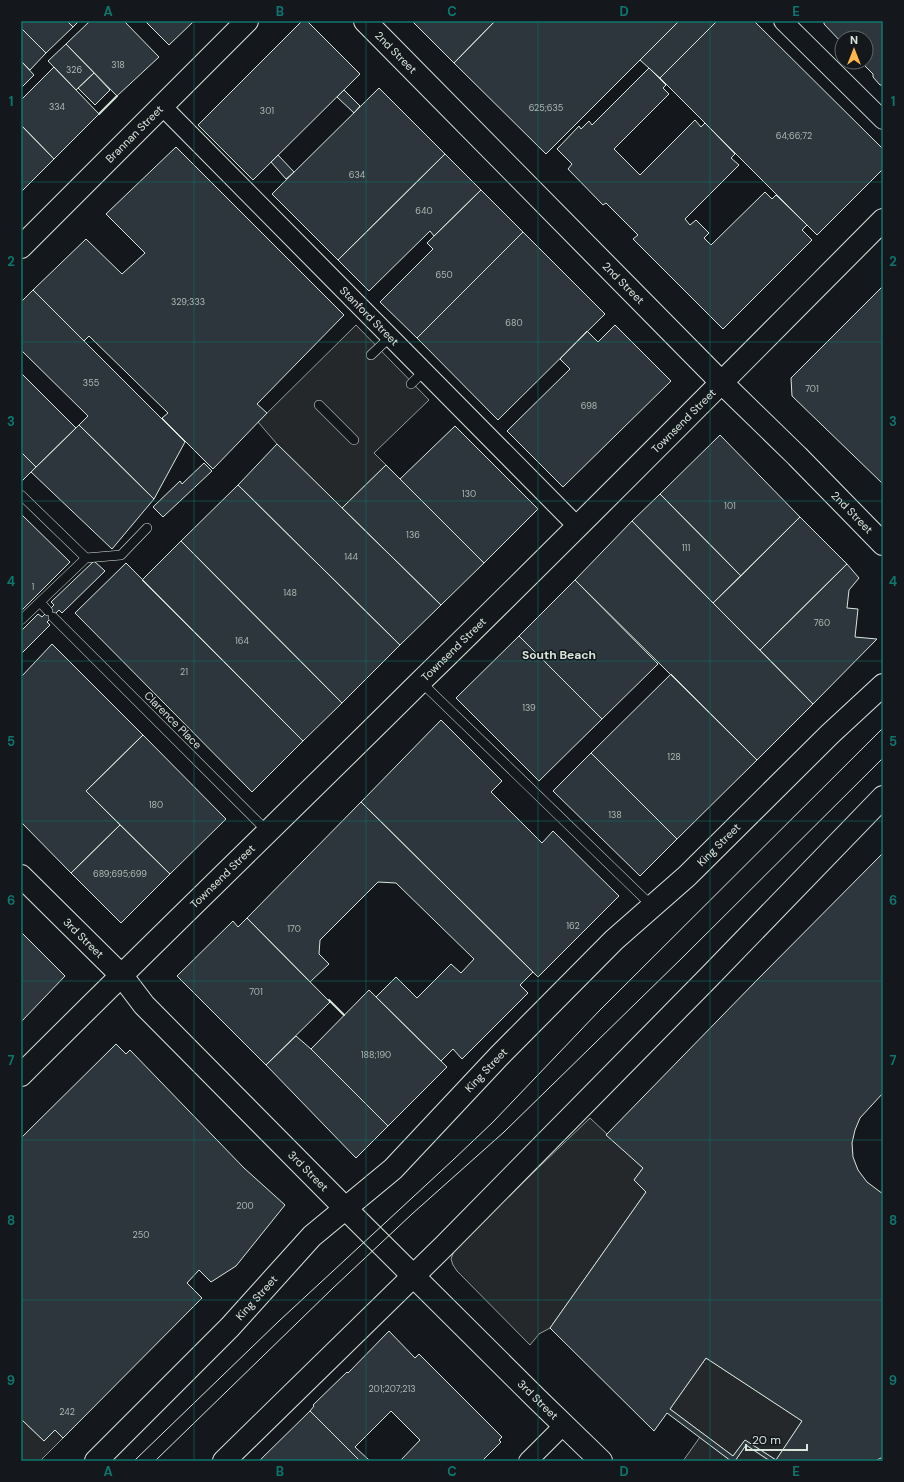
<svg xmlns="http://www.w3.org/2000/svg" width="904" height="1482" font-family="'DM Sans',sans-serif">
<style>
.parking{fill:#24282b;stroke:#939e99}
.building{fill:#2c363c;stroke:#d8e6dc;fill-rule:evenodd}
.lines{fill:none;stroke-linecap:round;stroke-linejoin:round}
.lane-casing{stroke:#d8e6dc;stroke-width:10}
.street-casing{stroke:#d8e6dc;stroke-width:20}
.secondary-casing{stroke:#d8e6dc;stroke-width:24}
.primary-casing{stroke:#d8e6dc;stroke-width:24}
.lane{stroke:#14181c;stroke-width:9}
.street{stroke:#14181c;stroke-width:18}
.secondary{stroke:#14181c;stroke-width:22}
.primary{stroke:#14181c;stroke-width:22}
.tram{stroke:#d8e6dc;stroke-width:1}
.wall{stroke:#d8e6dc;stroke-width:2}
.grid{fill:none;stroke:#0f766e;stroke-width:1;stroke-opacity:0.55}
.labels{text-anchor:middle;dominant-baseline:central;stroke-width:3;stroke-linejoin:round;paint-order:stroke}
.number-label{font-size:9px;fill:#adbab4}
.street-label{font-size:11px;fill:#d8e6dc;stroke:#14181c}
.neighbourhood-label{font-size:12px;font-weight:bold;fill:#d8e6dc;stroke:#14181c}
.neatline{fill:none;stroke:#0f766e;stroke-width:1.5}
.grid-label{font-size:13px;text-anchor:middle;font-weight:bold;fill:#0f766e}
</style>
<rect width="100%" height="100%" fill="#14181c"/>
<path class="parking" d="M356 325 429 400 374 453 386 465 342 508 277 444 258 422Z
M590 1118 643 1168 634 1180 646 1192 550 1328 539 1334 530 1345 457 1271 453 1265 451 1259 454 1251 459 1244Z
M706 1358 802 1421 776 1460 745 1440 733 1456 670 1409Z
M21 1419 44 1441 55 1430 63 1438 40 1461H21Z
M700 1437 731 1461H683Z
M746 1445 770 1461H735Z"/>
<path class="building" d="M21 21H67L73 27 46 53 21 28Z
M67 21H79L73 27Z
M90 21H124L159 57 117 96 66 44Z
M145 21H194L169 45Z
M302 21H307L360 74 253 180 198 125Z
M412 21H495L454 63Z
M495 21H679L546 154 454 63Z
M679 21H717L660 78 640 60Z
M717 21H754L883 149V169L817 235 660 78Z
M824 21H883V85H880L873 77V74L861 62H866V38H842V43L824 24Z
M21 28 46 53 30 70 21 61Z
M66 44 94 73 76 90 48 61Z
M21 61 34 75 21 88Z
M54 67 99 114 54 159 21 125V100Z
M649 68 666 85 663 88 669 94 614 149 640 175 695 120 701 127 705 123 735 154 731 158 739 165 685 219 690 225 696 220 709 233 704 238 711 245 765 192 772 199 776 195 807 225 802 230 812 240 723 329 633 239 638 235 606 203 603 205 568 169 572 164 557 149 579 126 581 129 589 121 592 125Z
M94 73 110 90 95 105 78 88Z
M379 88 445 154 338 260 272 194Z
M344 90 360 106 354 113 337 97Z
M21 125 54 159 21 192Z
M176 147 344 315 257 404 267 413 213 469 162 418 168 413 89 336 84 341 33 290 86 239 122 274 145 253 106 214Z
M445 154 481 190 434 236 430 231 369 291 338 260Z
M278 155 294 172 286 179 271 162Z
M481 190 523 232 417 338 380 302 433 249 427 243Z
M523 232 605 314 498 420 417 338Z
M883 286V484L792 396 791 378Z
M33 290 185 442 154 499 79 425 88 416 21 350V302Z
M615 325 671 381 563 487 507 431 570 369 560 359 587 331 598 342Z
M21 373 76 428 36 467 21 452Z
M79 425 154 499 112 549 31 472Z
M455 426 538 509 484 563 400 479Z
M720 435 800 517 741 576 660 494Z
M277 444 441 605 400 645 238 485Z
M21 452 36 467 21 482Z
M204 463 212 471 163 517 153 507 180 481 182 484Z
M386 465 484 563 441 605 342 508Z
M238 485 400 645 342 703 181 541Z
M660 494 741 576 713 603 632 521Z
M21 514 70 562 21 611Z
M800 517 847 564 760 650 713 603Z
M632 521 813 704 757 760 575 580Z
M181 541 342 703 303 741 142 580Z
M94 561 105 571 62 613 59 610 47 622 50 625 21 654V631L38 614 42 617 54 605 51 602Z
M126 563 303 741 252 792 75 613Z
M847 564 859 578 849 590 847 608 858 609 855 637 877 639 813 704 760 650Z
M575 580 658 664 602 719 519 636Z
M519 636 602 719 539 781 456 698Z
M52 644 143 735 86 791 120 825 71 873 21 822V677Z
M671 674 757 760 677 839 591 753Z
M441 720 502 781 491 792 542 843 553 831 619 896 538 977 361 802Z
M143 735 226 819 170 874 86 791Z
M591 753 677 839 640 876 553 791Z
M361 802 533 972 520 985 528 993 462 1059 453 1049 441 1061 376 997 396 977 417 998 451 964 461 973 474 959 396 883 378 882 320 940 319 954 329 964 310 982 247 918Z
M120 825 170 874 121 923 71 873Z
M883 853V1093L860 1118 855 1130 852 1143 853 1157 858 1170 867 1182 883 1194V1457L875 1461H770L746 1445 735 1461H731L667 1413 654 1431 550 1328 646 1192 634 1180 643 1168 606 1135 757 980ZM706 1358 802 1421 776 1460 745 1440 733 1456 670 1409Z
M247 918 330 1002 266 1065 177 976 233 921 238 927Z
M21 932 65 976 21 1022Z
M369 990 447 1067 388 1126 311 1049Z
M296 1036 311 1049 388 1126 356 1158 266 1065Z
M116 1044 126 1054 130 1050 244 1168 285 1205 236 1266 211 1282 199 1270 187 1283 202 1298 63 1438 55 1430 44 1441 21 1419V1138Z
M389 1331 415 1358 419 1354 502 1437 499 1440 501 1442 482 1461H400L420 1440 391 1411 355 1447 370 1461H360L310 1411 314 1406 313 1405 347 1372 348 1373Z
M310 1411 360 1461H315L313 1460 312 1461H259Z"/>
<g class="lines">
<g class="lane-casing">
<path id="lane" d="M371 355 390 337
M411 384 424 371
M319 405 354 440
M21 495 86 558
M40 602 48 611
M53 617 267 831
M21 620 86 558 121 555 147 528
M421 682 652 906"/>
</g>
<g class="street-casing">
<g id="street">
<path d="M783 21 883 120"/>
<path id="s1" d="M162 106 577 526"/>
<path d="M528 1461 564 1425"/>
</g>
</g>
<g class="secondary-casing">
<g id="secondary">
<path id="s2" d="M365 21 722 383 797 456 883 544"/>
<path id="s3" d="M21 247 247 21"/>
<path id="s4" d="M21 876 122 976 144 1005 345 1208"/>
<path id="s5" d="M21 1075C153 943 288 813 421 681 577 529 730 374 883 220"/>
</g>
</g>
<g class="primary-casing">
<g id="primary">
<path id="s6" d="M345 1208 536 1398 601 1461"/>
<path id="s7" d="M96 1461 230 1327 312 1236 393 1169 499 1056 614 940 687 876 830 734 883 685"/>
<path d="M224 1461 444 1246 708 978 883 797"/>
</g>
</g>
<use href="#lane" class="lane"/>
<use href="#street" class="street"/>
<use href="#secondary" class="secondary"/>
<use href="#primary" class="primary"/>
<path class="tram" d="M134 1461 279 1321 453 1160 493 1122 600 1010 883 728
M155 1461 333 1288 412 1214 504 1132 683 957 883 758"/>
<path class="wall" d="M99 114 117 96
M329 1000 344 1015"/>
</g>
<path class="grid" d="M194 21V1461M366 21V1461M538 21V1461M710 21V1461M21 182H883M21 342H883M21 501H883M21 661H883M21 821H883M21 981H883M21 1140H883M21 1300H883"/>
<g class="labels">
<g class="number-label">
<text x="118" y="65">318</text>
<text x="74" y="70">326</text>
<text x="57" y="107">334</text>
<text x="546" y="108">625;635</text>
<text x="267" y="111">301</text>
<text x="794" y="136">64;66;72</text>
<text x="357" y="175">634</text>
<text x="424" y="211">640</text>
<text x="444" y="275">650</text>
<text x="188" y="302">329;333</text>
<text x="514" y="323">680</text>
<text x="91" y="383">355</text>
<text x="812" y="389">701</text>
<text x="589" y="406">698</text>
<text x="469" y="494">130</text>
<text x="730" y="506">101</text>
<text x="413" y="535">136</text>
<text x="686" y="548">111</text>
<text x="351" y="557">144</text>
<text x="33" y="587">1</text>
<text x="290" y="593">148</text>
<text x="822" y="623">760</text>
<text x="242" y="641">164</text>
<text x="184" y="672">21</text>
<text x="529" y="708">139</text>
<text x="674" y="757">128</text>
<text x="156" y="805">180</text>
<text x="615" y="815">138</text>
<text x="120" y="874">689;695;699</text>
<text x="573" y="926">162</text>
<text x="294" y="929">170</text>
<text x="256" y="992">701</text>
<text x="376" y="1055">188;190</text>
<text x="245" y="1206">200</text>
<text x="141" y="1235">250</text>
<text x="392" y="1389">201;207;213</text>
<text x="67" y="1412">242</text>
</g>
<g class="street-label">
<text stroke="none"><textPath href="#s2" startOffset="44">2nd Street</textPath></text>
<text stroke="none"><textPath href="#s3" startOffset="160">Brannan Street</textPath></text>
<text stroke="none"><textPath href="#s2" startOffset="368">2nd Street</textPath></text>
<text stroke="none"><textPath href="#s1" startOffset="295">Stanford Street</textPath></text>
<text stroke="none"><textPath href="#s5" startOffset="931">Townsend Street</textPath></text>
<text stroke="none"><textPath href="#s2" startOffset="692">2nd Street</textPath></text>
<text stroke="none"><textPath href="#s5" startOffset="607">Townsend Street</textPath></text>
<text transform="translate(173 720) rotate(45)">Clarence Place</text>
<text stroke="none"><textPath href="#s7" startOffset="877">King Street</textPath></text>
<text stroke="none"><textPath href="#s5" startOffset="283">Townsend Street</textPath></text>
<text stroke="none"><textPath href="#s4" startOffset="88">3rd Street</textPath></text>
<text stroke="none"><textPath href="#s7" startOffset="553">King Street</textPath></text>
<text stroke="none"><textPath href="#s4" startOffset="412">3rd Street</textPath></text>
<text stroke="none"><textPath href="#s7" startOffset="229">King Street</textPath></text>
<text stroke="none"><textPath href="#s6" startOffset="272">3rd Street</textPath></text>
</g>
<g class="neighbourhood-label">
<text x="559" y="655">South Beach</text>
</g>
</g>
<rect width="904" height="1482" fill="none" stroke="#14181c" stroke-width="44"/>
<g transform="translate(854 50)"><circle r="19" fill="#14181c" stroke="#626a69"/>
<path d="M0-3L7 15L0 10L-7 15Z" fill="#ffb74d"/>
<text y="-6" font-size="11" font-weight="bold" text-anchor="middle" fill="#d8e6dc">N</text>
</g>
<path d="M746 1444v6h61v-6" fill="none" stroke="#d8e6dc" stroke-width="2"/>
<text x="752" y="1444" font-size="12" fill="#d8e6dc" stroke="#14181c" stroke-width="3" paint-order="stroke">20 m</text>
<rect x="22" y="22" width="860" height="1438" class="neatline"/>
<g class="grid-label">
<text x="108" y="16">A</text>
<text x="280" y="16">B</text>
<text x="452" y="16">C</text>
<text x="624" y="16">D</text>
<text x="796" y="16">E</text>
<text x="11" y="106">1</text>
<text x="893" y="106">1</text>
<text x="11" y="266">2</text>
<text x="893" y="266">2</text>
<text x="11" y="426">3</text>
<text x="893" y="426">3</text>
<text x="11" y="586">4</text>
<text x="893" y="586">4</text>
<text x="11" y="746">5</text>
<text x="893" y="746">5</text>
<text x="11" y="905">6</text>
<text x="893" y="905">6</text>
<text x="11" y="1065">7</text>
<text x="893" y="1065">7</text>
<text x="11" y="1225">8</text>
<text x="893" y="1225">8</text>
<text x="11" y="1385">9</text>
<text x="893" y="1385">9</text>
<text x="108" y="1476">A</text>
<text x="280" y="1476">B</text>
<text x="452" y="1476">C</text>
<text x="624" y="1476">D</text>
<text x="796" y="1476">E</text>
</g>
</svg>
